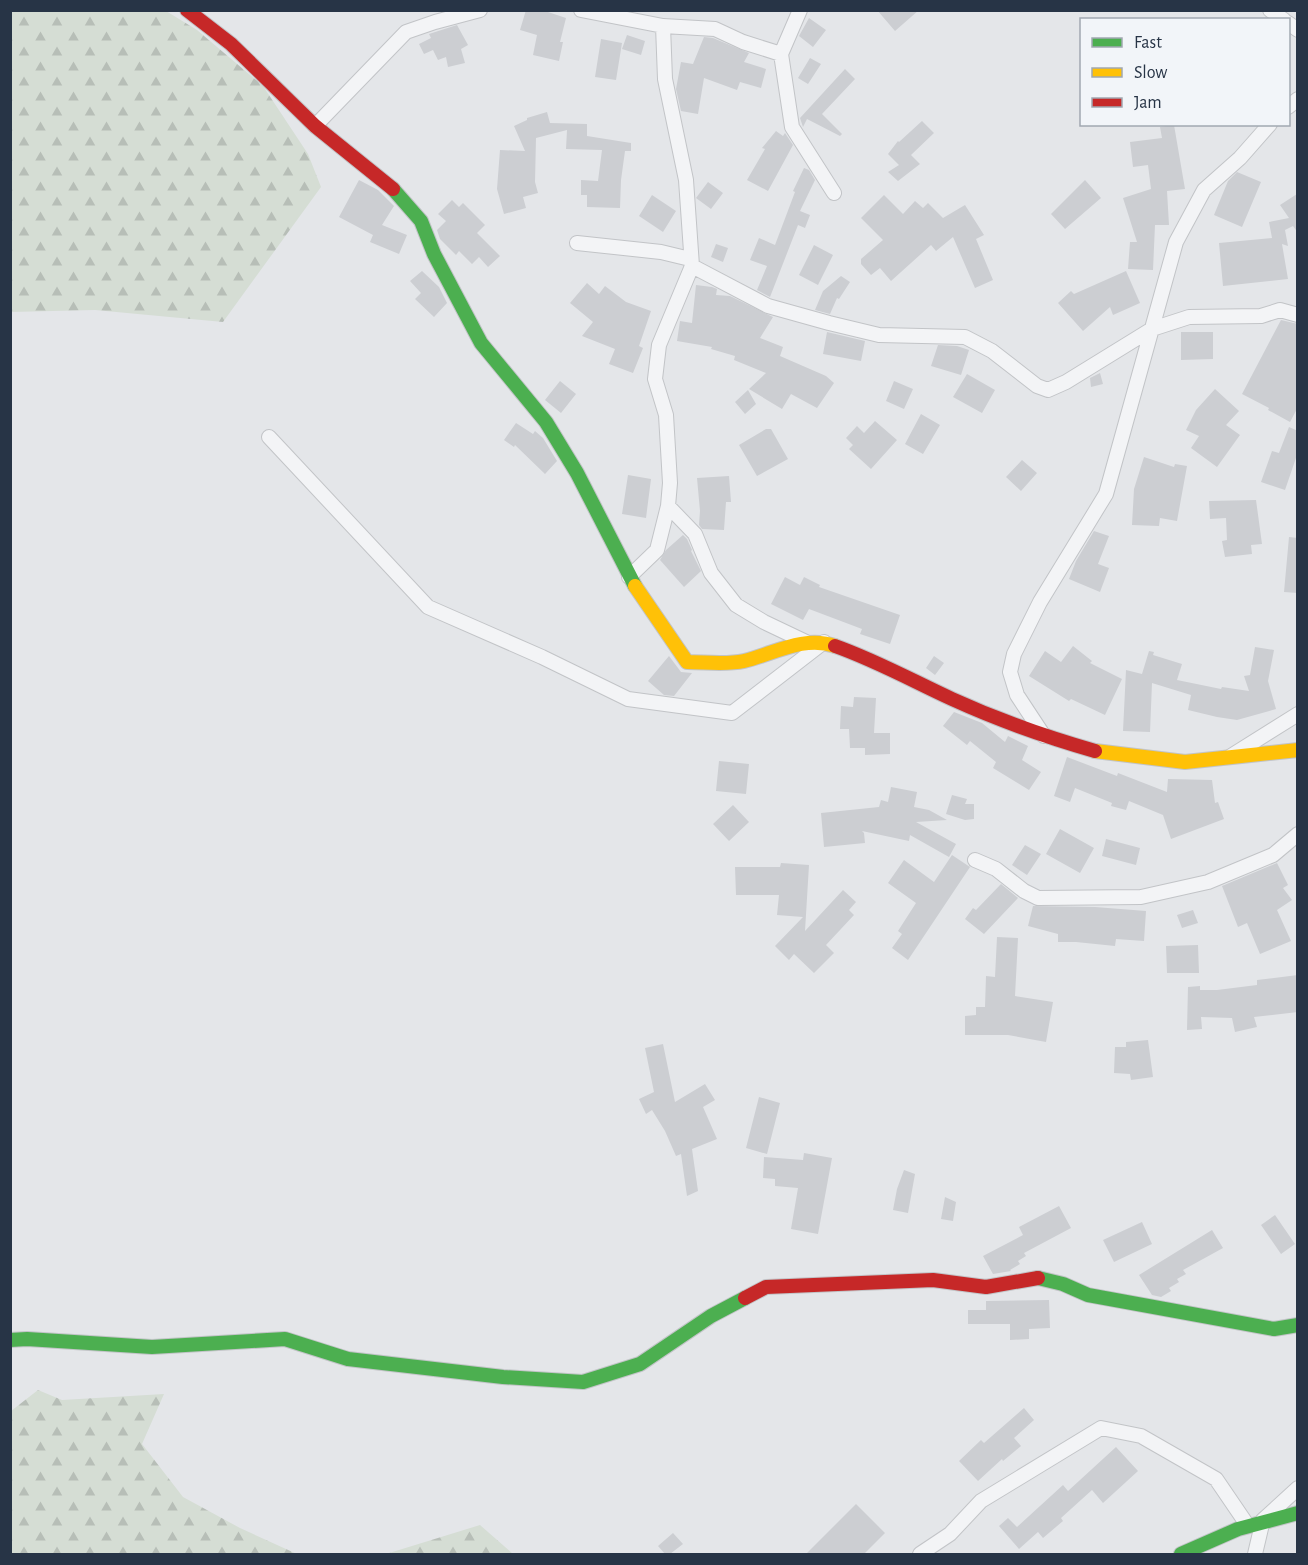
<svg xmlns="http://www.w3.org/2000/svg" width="1308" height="1565" font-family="'Alegreya Sans',sans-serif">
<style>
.forest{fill:url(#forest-firs)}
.building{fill:#ccced2}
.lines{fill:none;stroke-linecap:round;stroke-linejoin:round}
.street-casing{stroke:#c2c4c7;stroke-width:16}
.fast-casing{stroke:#c2c4c7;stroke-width:16}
.slow-casing{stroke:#c2c4c7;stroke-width:16}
.jam-casing{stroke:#c2c4c7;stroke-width:16}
.street{stroke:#f3f4f6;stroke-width:14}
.fast{stroke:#4caf50;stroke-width:14}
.slow{stroke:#ffc107;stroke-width:14}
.jam{stroke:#c62828;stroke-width:14}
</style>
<defs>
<pattern id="forest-firs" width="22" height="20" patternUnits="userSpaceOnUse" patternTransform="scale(1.5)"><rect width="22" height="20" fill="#d5ddd4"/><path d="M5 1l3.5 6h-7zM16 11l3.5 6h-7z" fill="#b7beb7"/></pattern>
</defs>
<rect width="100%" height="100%" fill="#e4e6e9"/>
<path class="forest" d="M11 11H166L197 30 263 86 308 154 321 187 223 322 95 310 11 312Z
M38 1390 62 1400 164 1394 142 1444 183 1497 240 1528 297 1554H11V1411Z
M480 1525 513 1554H386Z"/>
<path class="building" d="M526 10H542L566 18 560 42H563L559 61 533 55 537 35 520 30Z
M877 10H919L895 31Z
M809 18 826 30 813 47 799 36Z
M457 25 468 45 461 49 465 63 448 67 446 57 438 60 433 50 424 54 419 44 431 38 429 34Z
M627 35 645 41 641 55 622 49Z
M704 37 713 38 749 53 744 62 766 69 761 88 740 82 737 90 704 78 698 114 681 111 676 89 681 62 693 64Z
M601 39 622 43 616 80 595 77Z
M810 58 821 64 808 84 798 78Z
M845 69 855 79 822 114 842 134 840 136 807 119 803 127 800 118Z
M547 112 550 123 587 124V136L631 143V151H625L621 180 620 208 587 207V195H581V180L598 181 602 150 566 149 567 130 536 138 535 182 538 193 523 197 526 208 504 214 497 189 500 150 525 151 514 126 527 120V118Z
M922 121 934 133 911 155 920 164 898 181 888 172 899 165 888 154 898 141 899 142Z
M1174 125 1185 189 1167 191 1169 225H1155L1153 270 1128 269 1130 242H1137L1123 198 1151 189 1148 165 1133 167 1130 142 1162 138 1160 127Z
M776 131 783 136 785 133 793 145 768 191 747 180 765 149 762 148Z
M804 168 809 170 815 180 800 211 810 215 805 228 798 225 770 297 757 290 767 266 750 260 759 238 775 245 795 192 793 191Z
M1237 172 1261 182 1242 227 1214 215 1228 181Z
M359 180 378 190 394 206 382 225 407 235 399 254 370 242 373 235 339 217Z
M1085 180 1101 198 1065 229 1051 214Z
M708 182 723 193 711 209 696 198Z
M1297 194 1298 233 1293 226 1285 230 1288 246 1282 244 1288 279 1223 286 1219 243 1272 238 1269 222 1289 218 1280 205Z
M652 195 676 211 663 232 639 216Z
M884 195 903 214 915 201 923 208 928 203 943 218 965 205 984 235 976 239 993 280 975 288 953 237 936 251 931 245 891 281 880 268 871 275 861 264V259L883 240 861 218Z
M452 200 459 207 463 203 485 225 477 233 500 256 488 267 479 257 472 264 459 251 456 255 440 239 437 230 446 221 438 214Z
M716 244 728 248 723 262 711 257Z
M814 245 833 255 818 285 799 275Z
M422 271 439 287 447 303 434 317 415 299 421 293 410 281Z
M1126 271 1140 303 1113 315 1110 307 1083 331 1058 303 1071 291 1074 294Z
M841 276 850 282 839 299 837 298 830 314 815 310 823 291Z
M587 283 599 294 605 286 626 302 651 311 639 346 643 348 633 373 609 364 615 349 582 336 593 322 570 303Z
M696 285 712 287 717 289 716 295 730 296 773 317 760 338 783 347 780 356 826 376 834 383 817 408 791 394 782 409 749 389 766 373 734 360 735 356 711 349 712 347 677 341 680 321 692 323Z
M1281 320 1298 324V407L1290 422 1268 410 1269 408 1242 394Z
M827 332 865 341 861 361 823 354Z
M1181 332H1213V359L1181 360Z
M938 345 957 346 969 350 961 375 931 366Z
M1100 373 1103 384 1091 387 1090 378Z
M967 374 995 390 982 413 953 397Z
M560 381 576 394 561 413 545 400Z
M894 381 913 389 904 409 886 401Z
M1215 389 1239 411 1226 425 1240 435 1217 467 1191 448 1199 436 1186 430 1196 410Z
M748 390 756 404 745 414 735 402Z
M921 414 940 425 923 454 905 444Z
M875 421 897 440 871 469 849 449 853 445 846 438 857 426 864 433Z
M516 423 533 434 535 431 543 438 557 461 545 474 515 445 514 447 504 440Z
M1289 427 1298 431V452L1285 490 1261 482 1272 451 1279 453Z
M766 429H771L788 459 757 476 739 445Z
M1144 457 1174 467 1175 464 1187 466 1177 521 1160 518 1159 526 1132 525 1134 489Z
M1022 460 1037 473 1021 491 1006 477Z
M628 475 651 479 646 518 622 514Z
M729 476 731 502H726L724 530 702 529 699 525 700 511 697 478Z
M1256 500 1262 544 1251 545 1252 554 1225 557 1222 541 1227 540 1226 518 1210 519 1209 501Z
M1094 531 1109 536 1098 564 1109 568 1100 592 1069 579 1076 561Z
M683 535 687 539 692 550 691 551 701 571 684 587 660 560 666 550Z
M1289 537 1298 538V593L1284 592Z
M785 577 800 585 804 577 820 585 819 587 900 615 890 644 860 634 862 629 809 609 803 620 771 604Z
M1073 646 1092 661 1090 663 1122 679 1105 715 1071 699 1069 701 1029 676 1045 651 1061 662Z
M1255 647 1274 650 1268 681 1276 709 1237 720 1217 717 1188 710 1191 695 1152 683 1150 732 1123 731 1126 670 1142 674 1149 651 1154 652 1153 655 1182 664 1177 680 1221 689 1222 687 1249 691 1244 676 1250 675Z
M669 656 681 672 692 673 674 696 664 695 648 681Z
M934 656 944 663 935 675 926 668Z
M854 697 876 698 874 733H890V754L865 755V748H850L849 729H840L841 706 853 707Z
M954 712 982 723 1005 742 1008 736 1028 746 1022 760 1041 772 1029 790 993 768 996 762 970 741 967 745 943 726Z
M1067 757 1117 776 1118 773 1167 792 1168 779 1212 780 1215 803 1218 802 1224 819 1171 839 1163 815 1129 801 1126 810 1111 806 1112 803 1075 788 1070 802 1054 796Z
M719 761 749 764 746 794 716 791Z
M891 787 917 792 914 807 929 810 947 820 916 822 956 844 949 857 910 835 909 841 862 831 864 833 865 843 824 847 821 813 879 807 881 800 888 802Z
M952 795 967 799 965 804H974V819L965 820 946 814Z
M733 805 749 822 729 841 713 824Z
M1060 829 1094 848 1080 873 1046 854Z
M1106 839 1140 848 1136 865 1102 856Z
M1025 845 1041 854 1027 875 1012 865Z
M952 855 970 867 908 960 892 948 902 934 898 931 916 903 888 883 904 860 934 882Z
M781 863 809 865 805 931 843 890 856 902 849 910 854 915 826 945 834 953 814 973 794 954 789 960 775 946 803 917 777 915 779 895H736L735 867H780Z
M1277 863 1288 885 1283 888 1292 900 1277 910 1291 941 1260 954 1247 923 1238 927 1222 886Z
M1001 884 1018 898 984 934 965 919 973 908 976 910Z
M1033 906 1095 907 1146 911 1144 941 1116 939 1115 946 1076 942H1058V934L1028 926Z
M1193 910 1198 923 1182 928 1177 915Z
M997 937 1018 938 1015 996 1053 1002 1046 1042 1008 1035H965V1016L976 1015V1007H985L986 976 995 977Z
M1198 945 1199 973H1167L1166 946Z
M1298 975V1012L1254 1017 1257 1027 1235 1032 1232 1018 1201 1017 1202 1029 1187 1030 1188 987 1200 986V990H1217L1257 985V980Z
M1148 1040 1153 1077 1131 1080 1130 1074 1114 1073 1115 1047H1126V1042Z
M663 1044 675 1102 705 1084 715 1100 703 1107 717 1139 692 1149 698 1191 687 1196 681 1154 676 1156 665 1131 652 1110 646 1114 639 1099 654 1092 645 1048Z
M759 1097 780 1103 767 1154 746 1148Z
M804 1153 832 1158 818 1234 791 1229 798 1188 775 1186V1179L763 1178 764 1157 803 1160Z
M904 1170 915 1174 908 1213 893 1210 897 1189Z
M945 1197 956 1202 953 1221 941 1219Z
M1059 1206 1071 1228 1024 1253 1026 1256 1018 1261 1020 1264 1010 1270 1011 1271 993 1274 983 1256 1023 1235 1019 1227Z
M1275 1215 1295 1244 1281 1254 1261 1225Z
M1142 1222 1152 1244 1114 1262 1103 1240Z
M1212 1230 1223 1248 1183 1270 1186 1274 1177 1279 1179 1282 1169 1288 1171 1291 1161 1297 1152 1295 1139 1275Z
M1049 1300 1050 1328 1029 1329V1339L1010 1340V1324H968V1310H986V1301Z
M1024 1408 1034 1420 1014 1438 1021 1446 1003 1461 1002 1459 978 1481 959 1461 981 1440 984 1443Z
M1116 1447 1138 1471 1103 1503 1092 1490 1061 1518 1063 1521 1043 1538 1038 1532 1019 1549 999 1526 1008 1518 1017 1527 1063 1485 1068 1491Z
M856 1504 885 1533 864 1554H806Z
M673 1533 683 1544 670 1554H665L658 1546Z"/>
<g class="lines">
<g class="street-casing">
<path id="street" d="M581 10 663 26 715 29 743 42 781 54
M800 10 781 54 792 127 834 193
M1270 10 1284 20
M1288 23 1298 30
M1288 107 1298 99
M315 126 406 32 435 22 480 10
M577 243 661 252 690 259 692 266 768 306 829 323 879 335 965 337 992 351 1037 386 1048 390 1066 382 1152 329 1189 317 1261 316 1280 310 1298 315
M269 437 428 607 542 657 628 699 732 713 824 642
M668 506 695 534 711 573 736 605 764 622 806 642
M629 577 657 550 668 506 670 483 666 415 655 379 659 345 692 266 686 180 665 79 663 26
M1044 736 1017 695 1010 672 1014 654 1040 602 1106 494 1176 242 1204 190 1240 158 1270 124
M1231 756 1298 714
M975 860 996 869 1024 891 1038 898 1141 897 1208 882 1273 855 1298 834
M920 1554 950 1534 981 1501 1101 1428 1141 1436 1216 1479 1248 1526
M1255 1554 1263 1520 1298 1488"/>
</g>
<g class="fast-casing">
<path id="fast" d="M393 189 421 221 434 254 481 343 546 422 577 473 635 586
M1038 1278 1063 1284 1088 1295 1274 1329 1298 1325
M10 1340 27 1339 152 1347 285 1339 348 1359 503 1377 583 1382 640 1364 711 1316 745 1298
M1181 1554 1238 1529 1298 1513"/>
</g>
<g class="slow-casing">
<path id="slow" d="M635 586 687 662C705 662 726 665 744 661 773 654 804 635 835 646
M1095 751 1185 762 1298 750"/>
</g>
<g class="jam-casing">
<path id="jam" d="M187 10 231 44 315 126 393 189
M835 646C875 660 913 681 952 699 998 720 1046 737 1095 751
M745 1298 766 1287 933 1280 986 1287 1038 1278"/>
</g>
<use href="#street" class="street"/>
<use href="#fast" class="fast"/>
<use href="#slow" class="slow"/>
<use href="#jam" class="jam"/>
</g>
<rect width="1308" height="1565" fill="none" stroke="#273446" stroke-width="24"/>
<rect x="1080" y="18" width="210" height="108" fill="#f2f5f9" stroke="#a1a8b1" stroke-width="1.5"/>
<rect x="1092" y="38" width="30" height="9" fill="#4caf50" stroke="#a1a8b1" stroke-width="1.5"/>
<text x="1134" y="48" font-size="18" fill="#273446">Fast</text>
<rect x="1092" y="68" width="30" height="9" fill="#ffc107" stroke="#a1a8b1" stroke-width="1.5"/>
<text x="1134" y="78" font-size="18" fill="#273446">Slow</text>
<rect x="1092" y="98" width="30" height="9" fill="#c62828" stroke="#a1a8b1" stroke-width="1.5"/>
<text x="1134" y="108" font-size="18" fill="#273446">Jam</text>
</svg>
